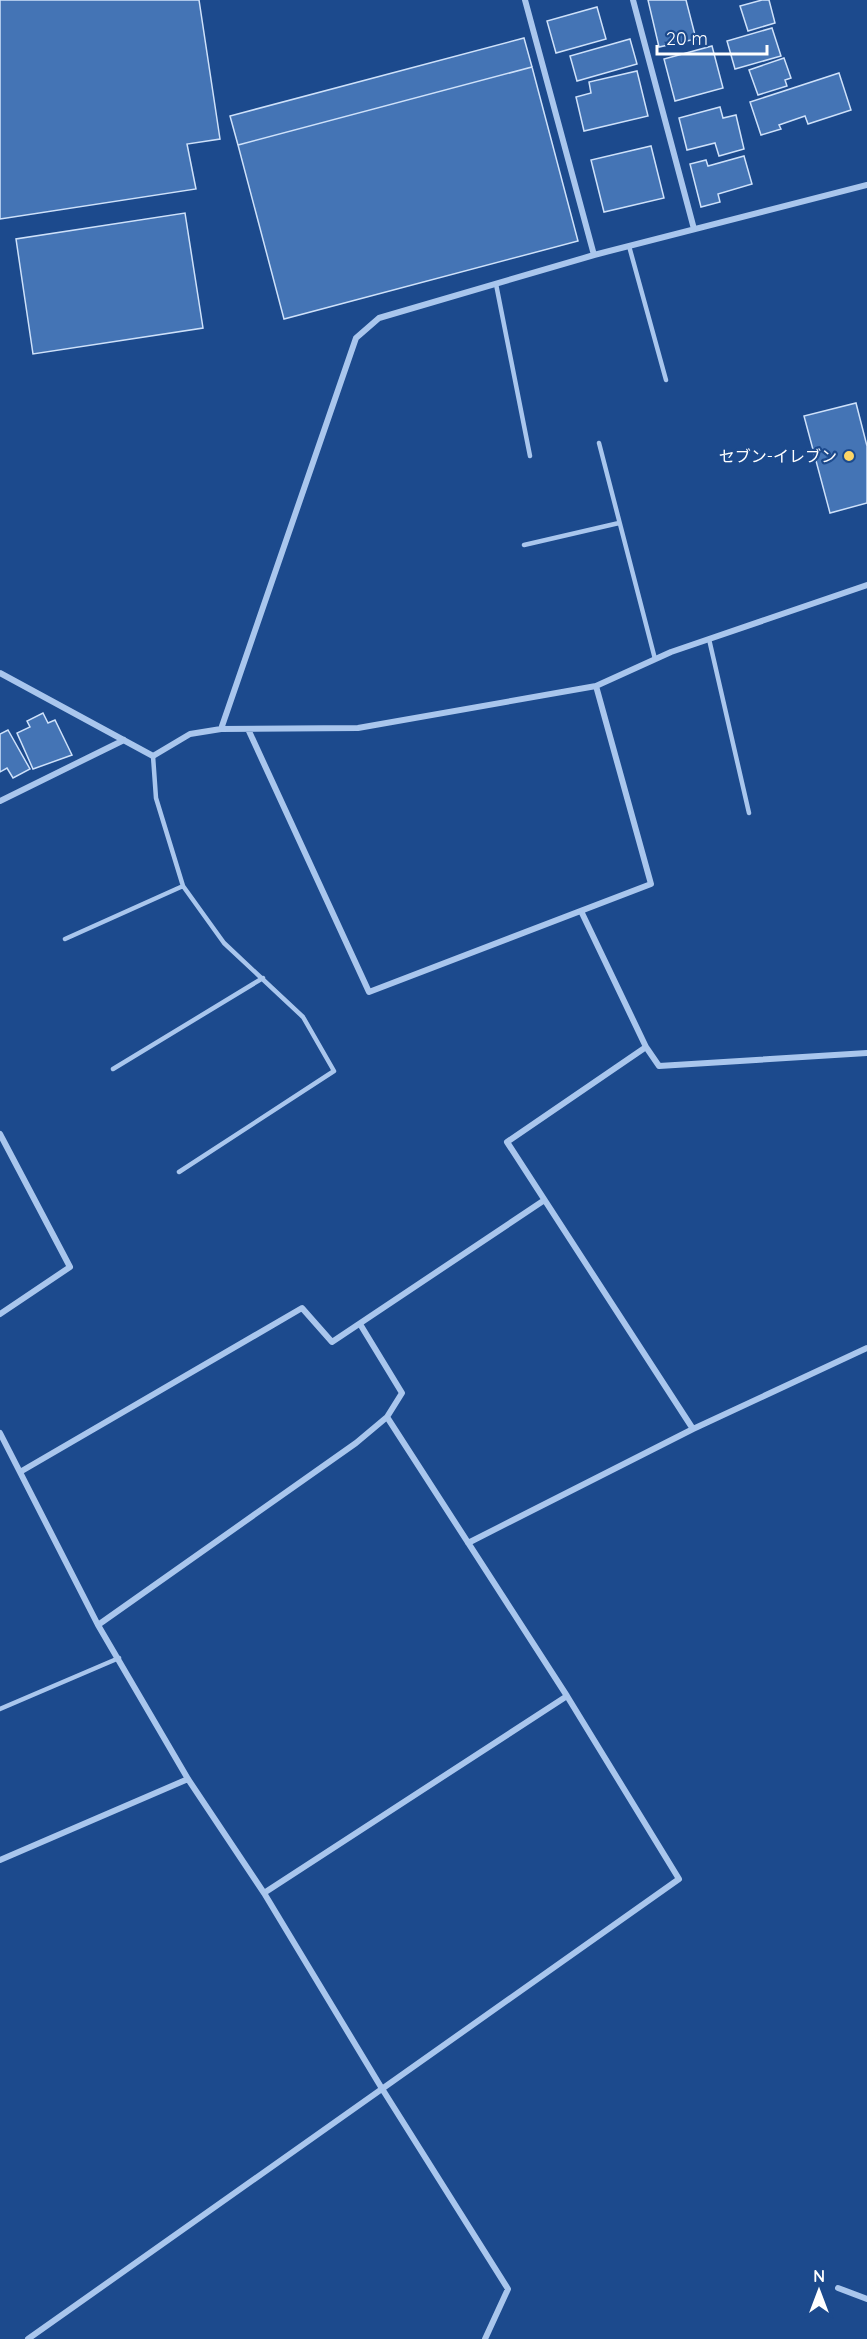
<svg xmlns="http://www.w3.org/2000/svg" width="867" height="2339" font-family="Quicksand,'Noto Sans JP',sans-serif">
<style>
.building{fill:#4474b5;stroke:#cee1fa;stroke-width:1.5}
.lines{fill:none;stroke-linecap:round;stroke-linejoin:round}
.lane{stroke:#a9c6ed;stroke-width:4.5}
.street{stroke:#a9c6ed;stroke-width:6}
.poi-dot{fill:#fed666;stroke:#1c4a8d;stroke-width:2}
.labels{text-anchor:middle;dominant-baseline:central;stroke-width:4.5;stroke-linejoin:round;paint-order:stroke}
.poi-label{font-size:16px;fill:#fff;stroke:#1c4a8d;text-anchor:end}
</style>
<rect width="100%" height="100%" fill="#1c4a8d"/>
<path class="building" d="M0 0H199L220 139 187 144 196 189 0 219Z
M648 0H686L696 39 659 47Z
M762 0H769L775 23 748 31 740 6Z
M597 7 606 39 556 53 547 21Z
M772 28 781 56 735 69 727 41Z
M524 38 532 67 238 145 230 116Z
M630 39 637 64 577 81 570 56Z
M712 46 723 88 675 101 664 59Z
M784 58 791 78 785 80 787 86 758 95 749 70Z
M532 67 578 241 284 319 238 145Z
M637 71 648 116 584 131 576 97 591 93 589 82Z
M839 73 851 110 808 124 805 116 779 125 781 129 761 135 750 102Z
M720 107 723 118 736 115 744 149 719 156 715 143 687 150 679 118Z
M651 146 664 198 604 212 591 160Z
M744 156 752 184 718 194 720 202 701 207 690 164 706 160 708 166Z
M185 213 203 328 33 354 16 239Z
M856 403 867 446V503L830 513 804 416Z
M43 713 48 723 55 720 72 755 33 769 17 733 30 727 27 721Z
M8 730 30 769 13 778 7 768 0 772V734Z"/>
<g class="lines">
<path class="lane" d="M629 246 666 380
M496 284 530 456
M599 443 655 659
M524 545 619 523
M709 639 749 813
M153 756 156 798 183 886 224 943 303 1017 334 1071 179 1172
M65 939 183 886
M113 1069 263 978
M0 1709 119 1658"/>
<path class="street" d="M525 0 594 255
M633 0 694 229
M0 673 153 756 190 734 221 729 358 728 596 686 671 652 867 585
M221 729 356 338 379 318 594 255 867 185
M248 729 369 992 651 884 596 686
M0 801 124 740
M581 911 646 1047 507 1142 693 1429
M646 1047 659 1066 867 1053
M0 1134 70 1267 0 1314
M0 1433 98 1625 188 1779 264 1893 381 2087 508 2289 485 2339
M20 1472 302 1308 332 1342 543 1201
M468 1543 693 1429 867 1348
M98 1625 356 1443 387 1417 402 1393 360 1324
M0 1860 188 1779
M264 1893 567 1696
M838 2288 867 2299
M28 2339 679 1879 567 1696 387 1417"/>
</g>
<circle class="poi-dot" cx="849" cy="456" r="6"/>
<g class="labels">
<g class="poi-label">
<text x="837" y="456">セブン-イレブン</text>
</g>
</g>
<g transform="translate(819 2291)" stroke="#1c4a8d" stroke-width="4.5" paint-order="stroke">
<path d="M0-4.5L10 22L0 15L-10 22Z" fill="#ffffff"/>
<text y="-9" font-size="16" font-weight="bold" text-anchor="middle" fill="#ffffff">N</text>
</g>
<path d="M657 45v9h110v-9" fill="none" stroke="#ffffff" stroke-width="3"/>
<text x="666" y="45" font-size="18" fill="#ffffff" stroke="#1c4a8d" stroke-width="4.5" paint-order="stroke">20 m</text>
</svg>
